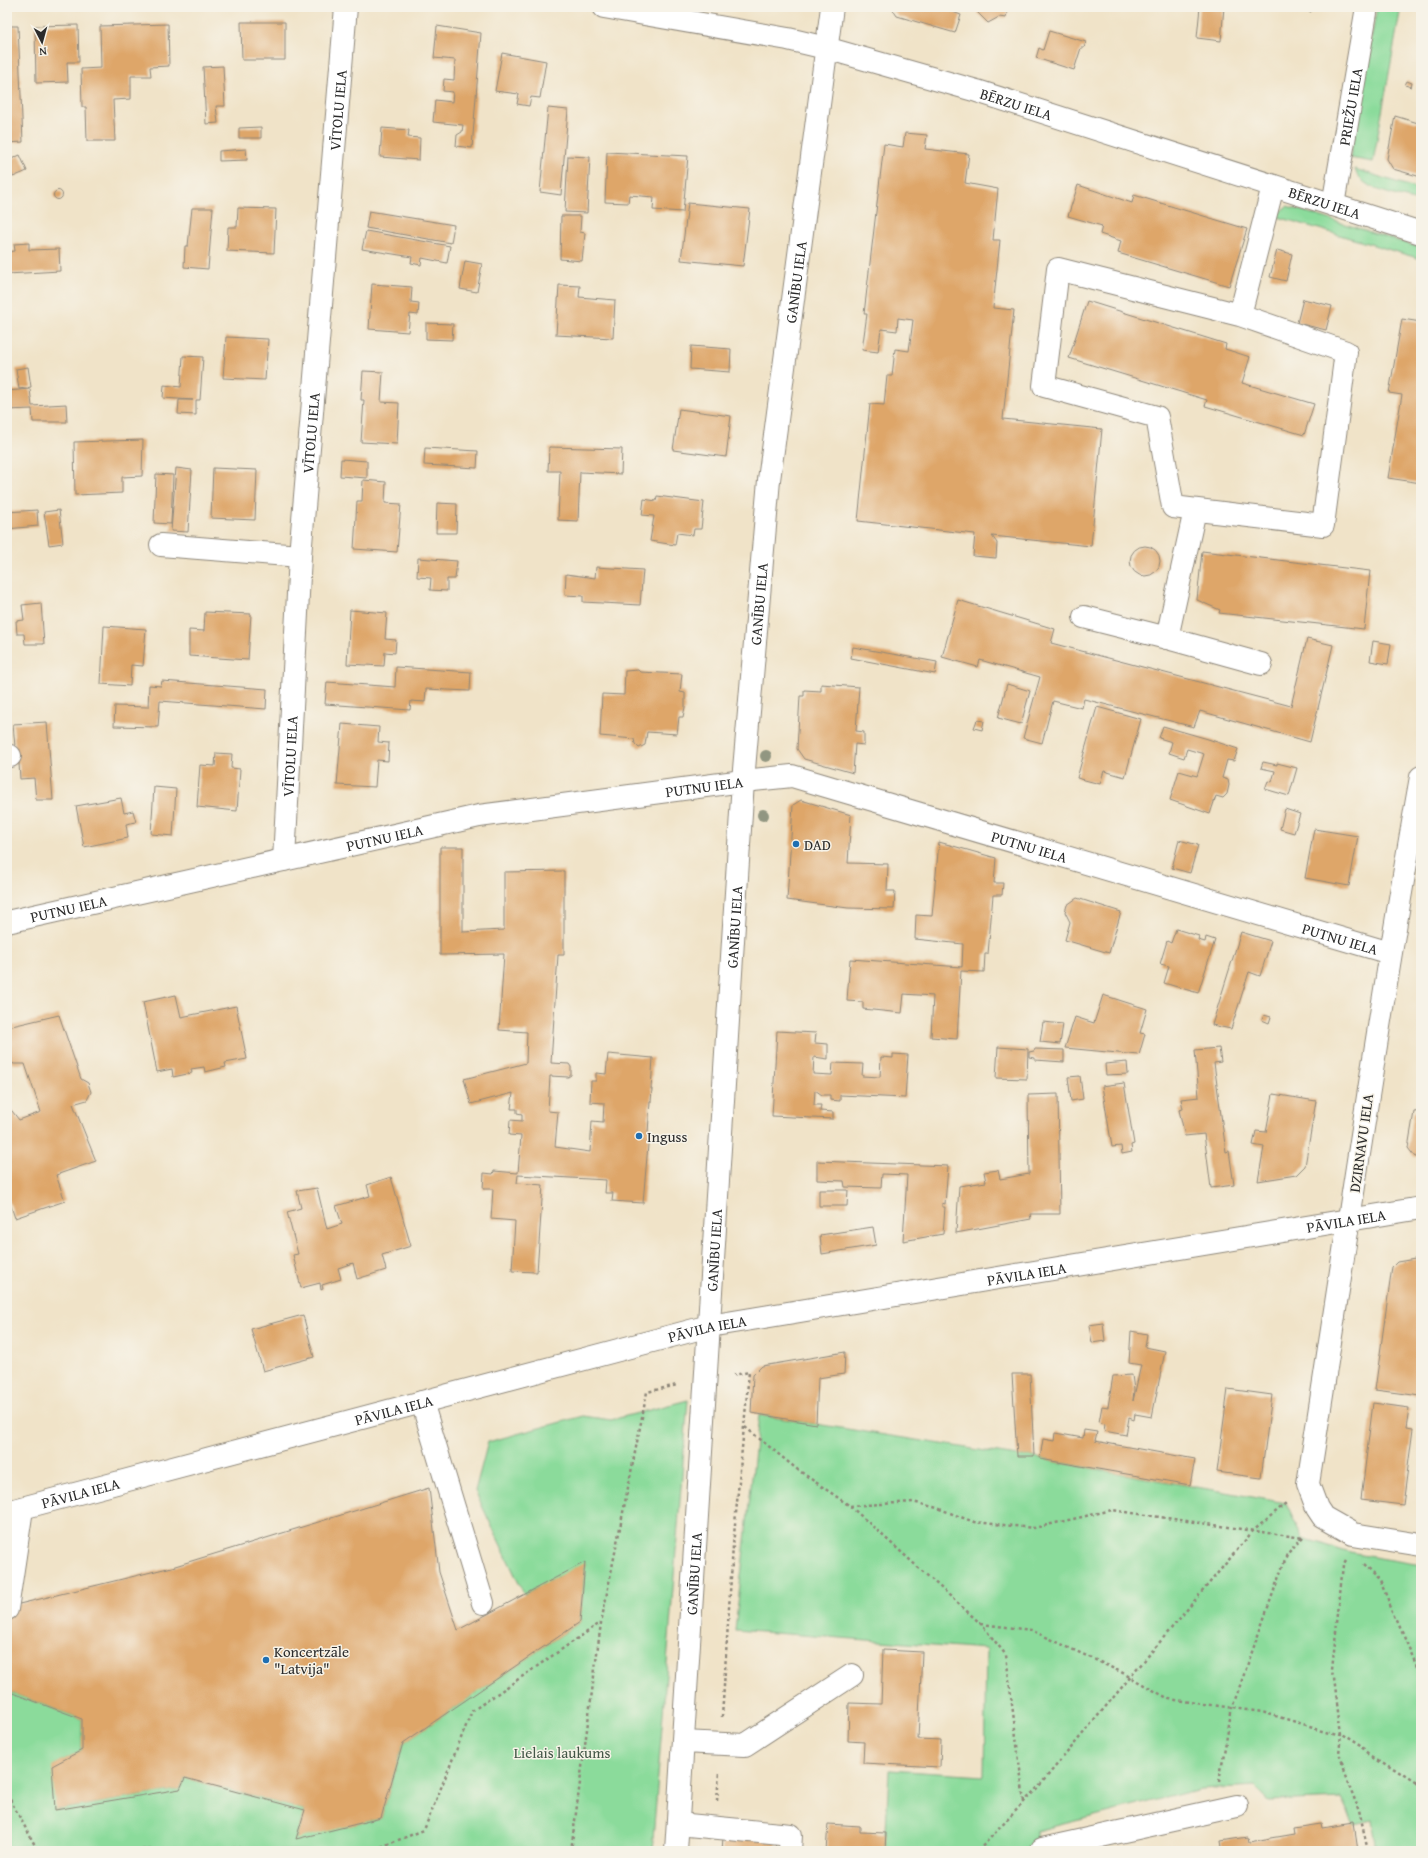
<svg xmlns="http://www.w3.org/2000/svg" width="1428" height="1858" font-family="'Gentium Book Plus',serif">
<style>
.green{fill:#8bdb9b;stroke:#5b8363}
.building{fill:#dea669}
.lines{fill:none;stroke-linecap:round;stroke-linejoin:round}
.minor-casing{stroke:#8e877a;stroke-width:24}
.path{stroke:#8e877a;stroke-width:2.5;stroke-dasharray:3 3;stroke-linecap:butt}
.minor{stroke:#fff;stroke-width:22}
.tree{fill:#919681}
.poi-dot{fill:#1f6fb2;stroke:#f7f3e8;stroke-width:1.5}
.labels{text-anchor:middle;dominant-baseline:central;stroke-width:3;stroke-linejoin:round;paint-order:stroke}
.street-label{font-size:15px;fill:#2b2b2b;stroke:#f7f3e8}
.poi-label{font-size:15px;fill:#2b2b2b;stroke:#f7f3e8;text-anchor:start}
.park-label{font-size:15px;fill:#435747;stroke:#f7f3e8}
</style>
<rect width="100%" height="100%" fill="#f7f3e8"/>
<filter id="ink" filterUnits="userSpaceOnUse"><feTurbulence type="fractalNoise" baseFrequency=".025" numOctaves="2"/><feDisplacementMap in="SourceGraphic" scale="8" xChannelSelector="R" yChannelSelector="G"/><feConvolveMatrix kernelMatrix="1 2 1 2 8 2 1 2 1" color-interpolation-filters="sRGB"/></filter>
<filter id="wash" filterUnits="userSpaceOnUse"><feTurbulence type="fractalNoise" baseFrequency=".012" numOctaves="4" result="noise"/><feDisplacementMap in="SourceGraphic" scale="16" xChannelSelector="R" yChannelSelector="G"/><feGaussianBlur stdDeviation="0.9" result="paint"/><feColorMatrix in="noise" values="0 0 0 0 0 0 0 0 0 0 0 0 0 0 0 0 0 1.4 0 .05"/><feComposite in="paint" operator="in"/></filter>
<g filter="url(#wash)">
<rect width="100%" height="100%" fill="#f0e3c8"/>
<path class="green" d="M1377 7H1401L1373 162 1350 158Z
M1355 169 1421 190V202C1402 196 1360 191 1355 169Z
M1287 206 1421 248V259L1275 216Z
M688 1400 652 1851H7V1691L82 1719V1750L53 1766 56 1810 180 1789 185 1778 305 1810 296 1838 381 1818 403 1743 580 1622 585 1563 524 1594 475 1491 488 1442 583 1416 611 1420Z
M759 1415 1017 1456H1034L1040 1459 1051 1461 1286 1503 1303 1538 1350 1553 1421 1565V1851H1377L1372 1820 1354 1824 1341 1798 1269 1801 1255 1786 1200 1789 1036 1831 1037 1851H885L889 1770 984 1776 986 1649 735 1630Z"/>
<g id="blocks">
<path class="building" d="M891 7H939L961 15 955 33 897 16Z
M981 7H1008L1006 18 999 17 988 23 977 12Z
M1200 7H1224L1221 41 1197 38Z
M1277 7H1288L1287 10Z
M1295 7H1312L1311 12Z
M241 22H285V60H242Z
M168 24 169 66 150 67 151 76H131V99L113 100 115 141H87L86 107H82L81 69 101 68 100 26Z
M78 25 79 62H67L68 82 36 83 35 26Z
M7 26H18L23 142 7 143Z
M437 26 481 33 472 148 456 146 457 135 462 132 463 125 433 122 435 100 452 102 453 92 443 91 444 79 454 80 455 60 434 58Z
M1049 31 1086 42 1084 48H1081L1074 70 1036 58 1039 48 1043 50Z
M502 53 546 61 540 98 531 97 529 106 517 104 519 94 495 91Z
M223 66 225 106H216L218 123 206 124 203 67Z
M1407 81 1412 83 1411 87 1405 85Z
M548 108 568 110 561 195 540 192Z
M1420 109H1421V177L1393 169 1387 159 1395 116 1418 123Z
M261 127V138H239V128Z
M382 128 409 130 408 137 420 138 419 160 380 157Z
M905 133 927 135 925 149 969 154 965 183 998 189 993 240H1000L993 308 1014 310 1003 419 1102 429 1091 546 992 536 997 543 996 558 973 556 975 534 858 521 870 404 884 405 887 376H892L895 349 909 351 913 320 898 318 897 331 881 329 878 352 862 350 867 314H864L884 144 903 147Z
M246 149 247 160 219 161V151Z
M607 152 688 156 683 212 653 210 654 197 629 195 628 203 605 202Z
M20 155 27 171 13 177 7 161Z
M568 156 590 157 587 213 565 212Z
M1078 185 1132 203 1134 195 1247 229 1229 286 1118 253 1121 241 1100 234 1102 226 1068 216Z
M53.5 195a4.5 4.5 0 1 1 9 0a4.5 4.5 0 1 1-9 0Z
M688 203 750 209 743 266 681 260Z
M192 208H213L208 269 184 267 185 246H188Z
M238 208 276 209 274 253 227 251 228 227H237Z
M369 211 454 225 451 243 366 228Z
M561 216H581L580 232 585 233 582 261 560 259Z
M366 231 450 246 447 263 422 258 421 265 411 263 412 257 362 249Z
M29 243V250L59 249 60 271 7 274V252L15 251 14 244Z
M1277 250 1292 254 1286 281 1270 277Z
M465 261 482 264 477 292 460 289Z
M372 284 412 287 411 302 419 303 418 315 410 314 408 332 369 329Z
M559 285 580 286 579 297 615 300 613 338 556 335Z
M1303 299 1332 306 1326 330 1297 323Z
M1087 301 1226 344 1225 349 1250 357 1242 383 1314 404 1304 435 1205 406 1207 400 1069 358Z
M1402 319 1421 322V483L1388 478 1402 395 1389 393Z
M426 323 453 324 452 340 426 339Z
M226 337 268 339 265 380 223 378Z
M691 346 731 349 730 372 690 369Z
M183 356 203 357 200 400H196V415L178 414 179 400H193L163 398 164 385 181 387Z
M28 367 31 387 19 389 16 369Z
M363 371 383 372 381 402 399 403 397 444 361 442 364 400H361Z
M30 389 32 406 66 404 67 422H33L32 409 7 410V391Z
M679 409 731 416 726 457 673 450Z
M143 440 142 476 122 477V493L75 495 74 442Z
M549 447 622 449 621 474 580 472 578 521 558 520 560 471H548Z
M425 448 478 451 477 468 424 465Z
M341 459 367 461V478L340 476Z
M176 468 192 470 188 532 171 531Z
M213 468 257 470 255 520 211 518Z
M156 474 173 475 171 524 154 523Z
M363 480 386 482 385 503 401 504 397 552 354 549 357 501H362Z
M657 496 704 502 701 529H694L693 535 677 533 675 545 650 541 654 516 642 515 644 499 656 501Z
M437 503 457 504 456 533H436Z
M37 510 38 526 7 529V512Z
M59 510 63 543 49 545 44 512Z
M1130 561a15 15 0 1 1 30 0a15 15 0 1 1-30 0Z
M1202 551 1370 571 1364 629 1219 613 1220 610 1197 600Z
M418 558 457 561 455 579H447V591L430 590 431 578 417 577Z
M596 567 643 570 640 605 583 602V596L565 595 566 574 595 578Z
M958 600 1055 629 1051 643 1291 706 1307 639 1333 645 1310 742 1200 711 1194 727 1084 699 1082 708 1053 701 1042 743 1023 738 1040 677 980 660 978 667 942 657Z
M41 603 44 644H25L24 634H17L16 621 24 620 22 605Z
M350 610 387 613 385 639 396 640 395 653 385 652 384 666 347 664Z
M205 612 251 614 248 660 189 656V630L204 631Z
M104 626 146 629 143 666 131 665 130 686 101 684Z
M1373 641 1391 644 1388 664 1370 661Z
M853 647 937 662 935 674 851 658Z
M396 667 471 672 470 691 426 689 425 702 411 701 410 710 325 704 327 682 395 687Z
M638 670 640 672 682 674 680 692 685 693V707L683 717H679L677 734 647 732 645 745 639 748 635 744 634 739 600 736 602 694 624 695 625 671Z
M162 681 267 689 266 709 160 701 158 727 114 726 115 706 148 707 149 685 161 686Z
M821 684 859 687 856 731 864 732V745L855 744 853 773 804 759 797 749 800 696H804V690L821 691Z
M1007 684 1030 691 1021 724 998 718Z
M1097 707 1141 719 1125 777 1104 771 1100 784 1077 778Z
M977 720 984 721 982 730 974 728Z
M47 722 53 800H36L34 778 20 779 19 763 11 764 15 747 13 724Z
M342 724 379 727 378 742 389 743 388 761 377 760 375 787 337 785Z
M1163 726 1208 739 1238 749 1234 761 1227 760 1222 778 1228 780 1229 785 1227 794 1223 798 1216 796 1210 814 1170 800 1179 771 1197 776 1204 754 1187 749 1184 758 1169 753 1172 742 1159 738Z
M216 753 232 754 231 768 240 769 237 811 197 807 200 765 215 766Z
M1263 762 1277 765V763L1297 768 1289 796 1265 789 1268 781 1272 782 1275 771 1261 768Z
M154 787 176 789 173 836 151 834Z
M121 798 124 813 133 811 136 822 126 824 128 838 84 847 76 806Z
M801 800 851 815 848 863 888 864 887 891H895L894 909 848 908 787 900 793 805Z
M1285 809 1300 814 1294 833 1280 829Z
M1314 829 1358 836 1349 886 1305 878Z
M1179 840 1198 845 1190 873 1172 868Z
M939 842 996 858 994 883H1003L1002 895H993L988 954H985L984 972 961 971 957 1039 931 1037 933 996 904 994 902 1013 863 1009V1002L847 1001 850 959 962 967 963 944 915 939 916 915 932 916Z
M7 844H9L10 856 7 857Z
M440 847H463V932L504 930V872L564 871V955H558L551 1063 569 1064 571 1067V1075L568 1077 550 1076 548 1111 558 1112 555 1147 590 1152 592 1121 603 1122 604 1103 590 1102 591 1081H596V1073L606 1074 608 1054 653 1058 651 1089H652L651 1102H650L648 1133H649L643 1203 612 1201 613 1193H605L606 1180 518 1175 517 1183 543 1185 537 1272 512 1271 515 1221 491 1219 493 1189H483L484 1173 493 1174 494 1171 518 1173 521 1136 509 1135 510 1120 522 1121V1114L517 1113V1109H511L513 1093 471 1104 464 1079 526 1063 527 1032 499 1030 504 954 440 955Z
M1077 898 1121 912 1109 953 1065 940 1070 922 1065 912 1067 905Z
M1176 929 1199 936 1198 940 1205 942 1206 937 1215 940 1198 993 1164 983 1169 966 1160 964 1167 941 1171 943Z
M1241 932 1271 941 1260 976 1249 972 1231 1029 1212 1025Z
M176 995 181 1017 236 1006 247 1059 225 1063 226 1067 205 1072 204 1067 191 1069 192 1073 173 1077 172 1069 157 1072 143 1002Z
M1103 995 1147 1009 1140 1033 1145 1034 1139 1055 1065 1048 1075 1017 1094 1023Z
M59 1015 81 1079 88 1083 91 1092 87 1100 73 1104 96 1161 56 1175 65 1201 15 1218 7 1195V1108L12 1111 19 1120 41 1112 25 1064H14L7 1060V1029L12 1026Z
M1264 1015 1271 1017 1269 1023 1262 1020Z
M1043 1022 1063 1024 1060 1044 1040 1042Z
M777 1031 816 1033 815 1043 828 1044V1059L814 1057 813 1074 832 1075 833 1063 863 1064 862 1076 880 1077 881 1057 893 1058V1054L908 1055 905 1098 840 1095V1101L830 1100V1095H822L815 1090 814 1105H821L820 1111 833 1112V1119L772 1116Z
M998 1047 1028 1049 1027 1079 996 1078Z
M1219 1048 1221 1062 1214 1063 1226 1152 1229 1151 1234 1185 1211 1188 1204 1134 1185 1136 1179 1110 1183 1109 1181 1099 1199 1097 1195 1050Z
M1035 1049 1064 1050V1062L1035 1060V1058L1029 1057V1052L1034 1051Z
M1127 1062 1128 1074 1106 1075 1105 1064Z
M1080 1076 1083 1099 1071 1101 1068 1077Z
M1124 1083 1134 1144 1131 1145 1132 1152 1122 1154 1121 1146 1112 1147 1102 1086Z
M1058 1094 1060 1214H1030L1031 1219 956 1233 959 1186 986 1182 984 1172 998 1170 1000 1179 1029 1174 1028 1095Z
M1273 1094 1316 1101 1305 1166 1296 1175 1258 1181 1264 1147 1253 1145 1256 1131 1266 1132Z
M1421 1111V1156L1415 1157 1408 1148 1414 1112Z
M817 1161 948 1166 945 1204 942 1203V1207H945L943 1234 903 1241 907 1175 882 1174 881 1188 845 1187 844 1181 817 1180Z
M391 1177 411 1246 382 1255 386 1270 357 1279 353 1263 338 1268 341 1279 322 1285 323 1289 321 1290 320 1283 301 1288 293 1255 298 1254 287 1212 301 1208 297 1191 317 1188 327 1229 342 1224 336 1206 370 1196 367 1185Z
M819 1190H848L847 1206H819Z
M873 1227 876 1245 822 1254 820 1235Z
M1421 1258V1396L1375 1390 1392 1267 1397 1262Z
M303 1315 314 1357 263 1371 251 1329Z
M1103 1323 1105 1341 1092 1343 1089 1325Z
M1131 1331 1147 1334 1145 1347 1165 1351 1152 1417 1135 1414 1134 1420 1129 1418 1126 1435 1104 1431 1105 1424 1099 1422 1102 1406 1108 1407 1113 1376 1132 1375 1134 1390 1133 1401 1141 1365 1129 1363Z
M845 1352 844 1374 818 1378 816 1424 751 1413 753 1375 762 1366Z
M1012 1374H1030L1034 1456H1017Z
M1228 1389 1272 1395 1261 1478 1217 1472Z
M1373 1403 1409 1408 1406 1428 1413 1429 1403 1505 1361 1500Z
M1084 1430 1097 1432 1095 1441 1195 1459 1190 1485 1040 1459 1043 1439 1054 1441 1055 1433 1083 1438Z
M429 1488 439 1572 458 1630 585 1562 580 1622 403 1743 381 1818 296 1839 305 1810 185 1778 180 1789 55 1810 52 1766 82 1750V1719L7 1691V1607L172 1567Z
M883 1650 922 1652 918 1739 941 1740 940 1767 863 1763 864 1742 848 1741 849 1703 881 1704Z
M828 1824 860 1826V1832L886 1833 885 1851H826Z
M1321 1824 1322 1829 1354 1824 1358 1851H1205L1222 1847 1221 1841 1247 1837 1248 1842 1295 1834 1294 1828Z
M723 1837 776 1841 775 1851H722Z"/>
</g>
</g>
<g filter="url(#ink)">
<use href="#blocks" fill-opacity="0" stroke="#8e877a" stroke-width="1"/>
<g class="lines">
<g class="minor-casing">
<g id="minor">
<path id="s1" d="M604 7 788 39 826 48 977 91 1421 233"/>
<path id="s2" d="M1333 205 1367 7"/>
<path d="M1240 315 1346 352 1323 525 1173 507 1157 417 1044 386 1058 269 1240 315 1273 186"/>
<path d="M161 545 300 556"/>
<path d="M1084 617 1167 638 1195 510"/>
<path d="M1167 638 1261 664"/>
<path d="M7 756H10"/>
<path d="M1421 777C1379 1012 1345 1249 1308 1484L1317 1508 1323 1517 1353 1534 1421 1545"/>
<path id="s3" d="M284 860 300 556 346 7"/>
<path id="s4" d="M7 922 479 816 743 781 792 776 1390 953"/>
<path d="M422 1402 483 1603"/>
<path id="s5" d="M7 1512 709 1326 1421 1208"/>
<path d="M7 1609 22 1509"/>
<path d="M683 1742 745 1745 852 1675"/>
<path d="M678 1824 791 1835 790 1851"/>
<path id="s6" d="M676 1851 743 781 769 480 832 7"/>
<path d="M1042 1851V1849L1237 1806"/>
</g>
</g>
<path class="path" d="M745 1427 798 1470 850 1506 981 1624 1006 1655 1024 1802
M850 1506 913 1502 937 1508 974 1522 1034 1528 1112 1510 1303 1538
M1346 1560 1343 1565 1332 1670 1340 1735 1421 1787
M1363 1565 1380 1581 1421 1676
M981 1624 1031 1630 1121 1672 1169 1699 1262 1712 1340 1735 1338 1756 1360 1812 1369 1851
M722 1717 733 1546 749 1372 734 1375
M1219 1781 1232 1708 1287 1554 1303 1537
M7 1794 37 1849 76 1850
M717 1801 719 1772
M76 1851 240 1848 242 1851
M370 1851 424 1830 472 1711 600 1623
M571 1851 601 1623 647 1392 677 1385
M978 1851 1039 1786 1253 1531 1286 1503"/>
<use href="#minor" class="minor"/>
</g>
<g class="tree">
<circle cx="766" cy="756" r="6"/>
<circle cx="763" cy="815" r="6"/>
</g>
</g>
<g class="poi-dot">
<circle cx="796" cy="844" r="4"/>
<circle cx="639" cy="1136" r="4"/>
<circle cx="266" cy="1660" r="4"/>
</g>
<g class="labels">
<g class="street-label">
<text stroke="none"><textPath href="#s1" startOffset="424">BĒRZU IELA</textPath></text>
<text stroke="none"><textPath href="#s2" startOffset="100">PRIEŽU IELA</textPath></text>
<text stroke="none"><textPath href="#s3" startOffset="752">VĪTOLU IELA</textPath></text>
<text stroke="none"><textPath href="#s1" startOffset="748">BĒRZU IELA</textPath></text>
<text stroke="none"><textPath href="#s6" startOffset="1574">GANĪBU IELA</textPath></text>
<text stroke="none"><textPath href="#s3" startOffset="428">VĪTOLU IELA</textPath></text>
<text stroke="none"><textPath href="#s6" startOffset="1250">GANĪBU IELA</textPath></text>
<text stroke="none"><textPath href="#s3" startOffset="104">VĪTOLU IELA</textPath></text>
<text stroke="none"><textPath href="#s4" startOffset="711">PUTNU IELA</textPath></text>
<text stroke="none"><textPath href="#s4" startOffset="387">PUTNU IELA</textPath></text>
<text stroke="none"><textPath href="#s4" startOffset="1047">PUTNU IELA</textPath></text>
<text stroke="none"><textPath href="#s4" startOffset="63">PUTNU IELA</textPath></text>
<text stroke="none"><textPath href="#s6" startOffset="926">GANĪBU IELA</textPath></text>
<text stroke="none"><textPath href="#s4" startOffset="1371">PUTNU IELA</textPath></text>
<text transform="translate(1361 1143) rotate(-82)">DZIRNAVU IELA</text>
<text stroke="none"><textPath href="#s5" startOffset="1372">PĀVILA IELA</textPath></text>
<text stroke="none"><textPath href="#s6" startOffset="602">GANĪBU IELA</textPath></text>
<text stroke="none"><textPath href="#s5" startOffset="1048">PĀVILA IELA</textPath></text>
<text stroke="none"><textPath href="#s5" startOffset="724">PĀVILA IELA</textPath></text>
<text stroke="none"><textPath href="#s5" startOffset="400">PĀVILA IELA</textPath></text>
<text stroke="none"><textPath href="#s5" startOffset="76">PĀVILA IELA</textPath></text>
<text stroke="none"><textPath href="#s6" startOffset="278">GANĪBU IELA</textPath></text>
</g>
<g class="poi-label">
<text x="804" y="844">DAD</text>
<text x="647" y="1136">Inguss</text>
<text x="274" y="1651">Koncertzāle<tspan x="274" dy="17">"Latvija"</tspan></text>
</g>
<g class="park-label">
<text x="562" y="1752">Lielais laukums</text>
</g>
</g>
<rect width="1428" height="1858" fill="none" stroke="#f7f3e8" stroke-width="24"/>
<g transform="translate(42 42) rotate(174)" stroke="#f7f3e8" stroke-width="3" paint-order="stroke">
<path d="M0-3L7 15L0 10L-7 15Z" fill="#2b2b2b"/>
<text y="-6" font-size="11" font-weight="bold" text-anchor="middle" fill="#2b2b2b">N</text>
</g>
</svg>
